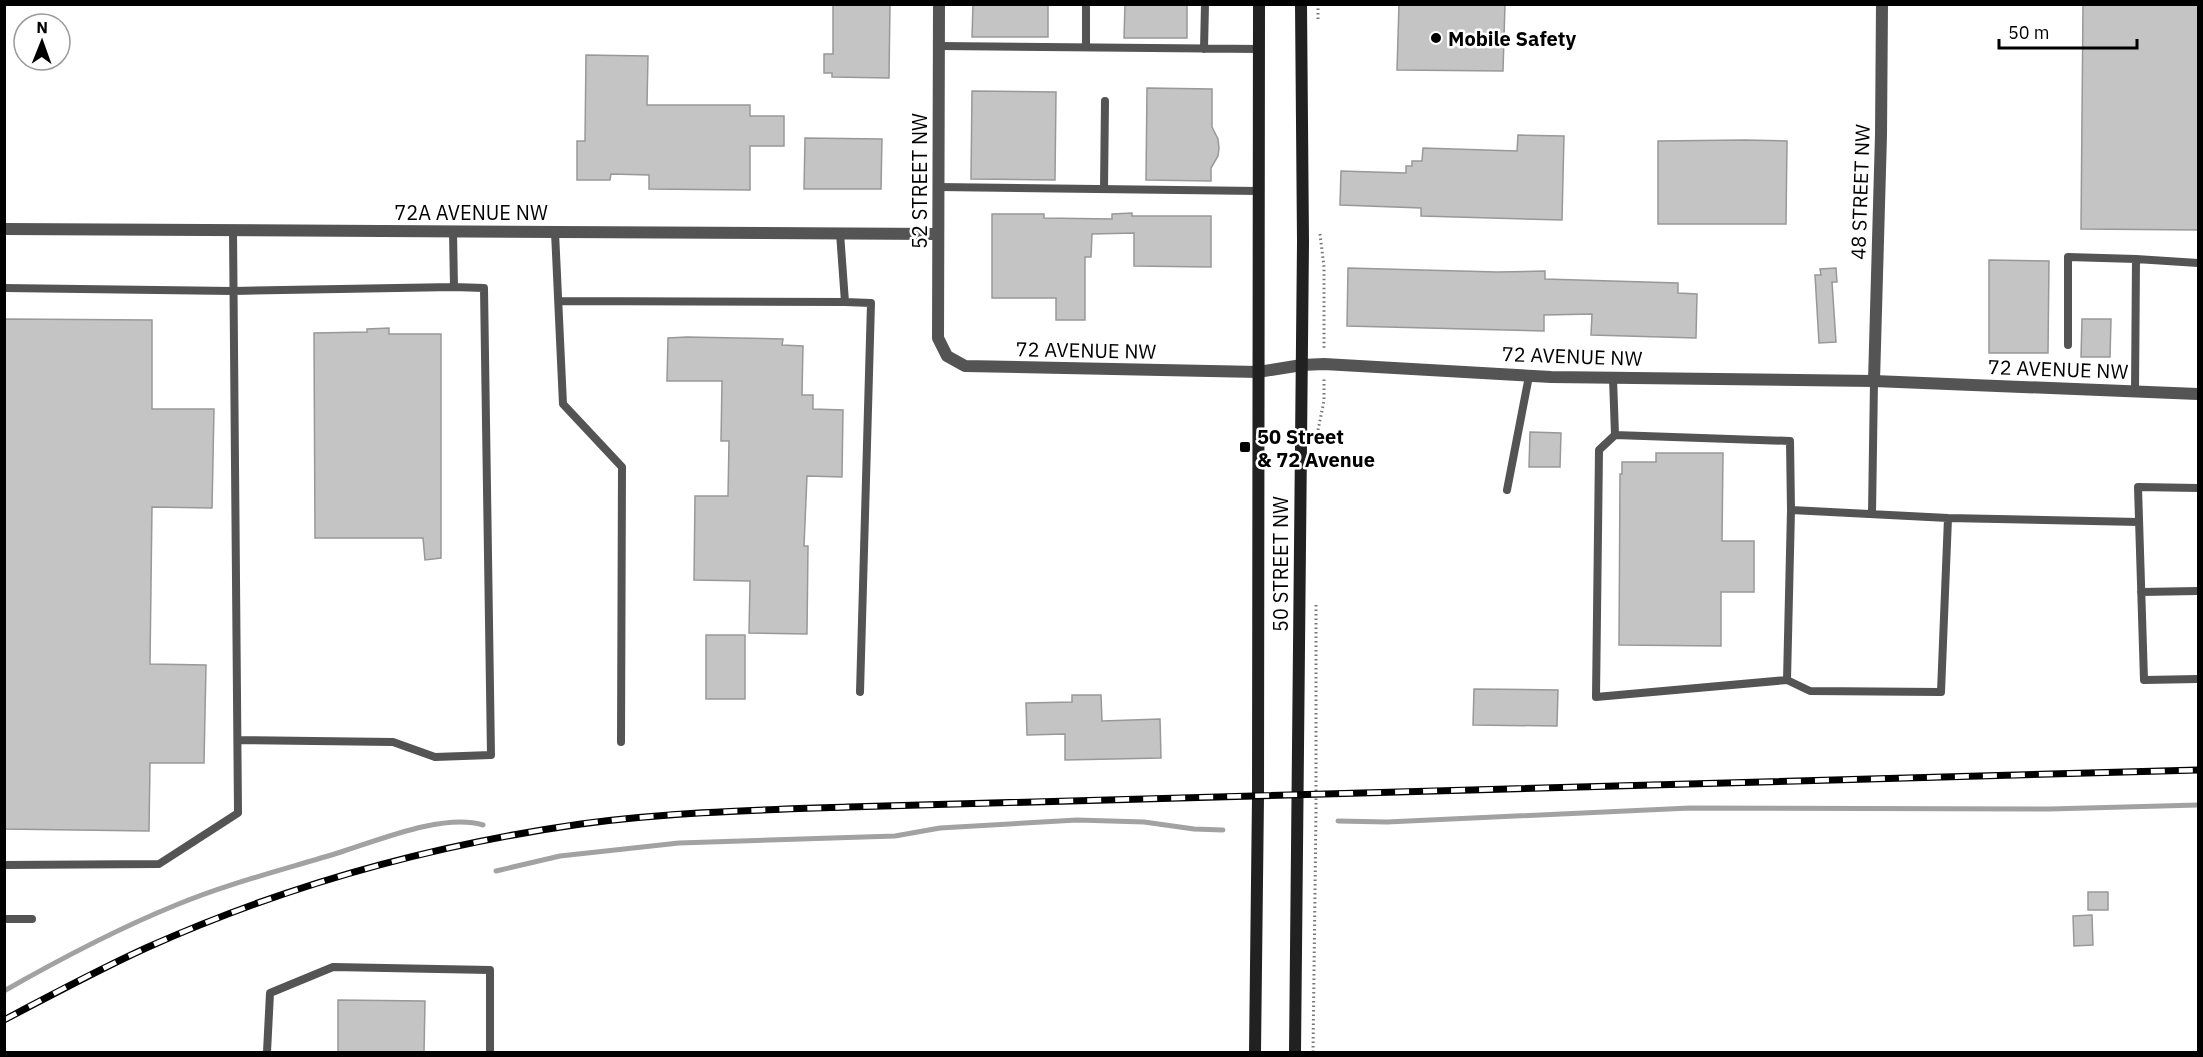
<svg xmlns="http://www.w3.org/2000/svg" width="2203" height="1057" font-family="'IBM Plex Sans',sans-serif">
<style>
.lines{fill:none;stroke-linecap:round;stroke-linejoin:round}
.stream{stroke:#a2a2a2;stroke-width:5}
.building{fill:#c4c4c4;stroke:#989898;stroke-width:1.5}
.path{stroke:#767676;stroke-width:3;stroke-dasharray:1.5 3;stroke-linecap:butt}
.lane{stroke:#545454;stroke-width:8}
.street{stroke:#545454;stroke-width:12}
.secondary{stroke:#212121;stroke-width:12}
.rail-casing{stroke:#000;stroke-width:7}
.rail{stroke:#fff;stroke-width:4.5;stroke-dasharray:14;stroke-linecap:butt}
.poi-dot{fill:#000;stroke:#fff;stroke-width:2}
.labels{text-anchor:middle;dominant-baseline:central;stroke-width:5;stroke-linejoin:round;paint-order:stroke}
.poi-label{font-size:20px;font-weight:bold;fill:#000;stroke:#fff;text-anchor:start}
.street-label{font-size:20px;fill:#000;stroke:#fff}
</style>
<rect width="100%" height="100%" fill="#fff"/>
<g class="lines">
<path class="stream" d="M1338 821 1387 822 1690 808 2050 809 2198 805
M496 871 560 856 679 843 895 836 940 828 1077 820 1144 822 1194 829 1223 830
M4 991C60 959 117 929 176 905 229 883 286 869 341 852 379 840 444 813 483 825"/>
</g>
<path class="building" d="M833 4H890L889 78 832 77V73H824V54H833Z
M973 4H1048V37H972Z
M1125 4H1187V38H1124Z
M1399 4H1505L1503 71 1397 70Z
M2083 4H2199V230L2081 229Z
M586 55 648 56 647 105H750V116H784V146H750V190L649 189V175L611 174 610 180H577V141H585Z
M1147 88 1212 89V127L1218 139 1219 148 1218 156 1211 168V181L1146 180Z
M972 91 1056 92 1055 180 971 179Z
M1518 135 1564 136 1562 220 1421 216V208L1340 205 1341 171 1406 173V166H1412V161H1422L1423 148 1517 151Z
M805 138 882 139 881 189H804Z
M1744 140 1787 141 1786 224H1658V141Z
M1132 213V216H1211V267L1134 266V233L1092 234 1091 257H1085V320H1056V298H992V214H1044V218L1112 219V214Z
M1989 260 2049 261 2048 353H1989Z
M1348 268 1497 272 1545 271V279L1678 283V293L1697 294 1696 338 1591 335 1592 314 1544 315V331L1347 326Z
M1836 268 1837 282H1832L1836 342 1819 343 1815 275H1821L1820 269Z
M4 319 152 320V409H214L212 508 152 507 150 664 206 665 204 763H150L149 831 4 829Z
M2082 319H2111L2110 357H2081Z
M389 328V334H441V558L425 560 423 538H315L314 333 367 332V329Z
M687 337 783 339 782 345 803 346 802 395H813V409L843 410 842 477 807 476 804 546H808L807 634 749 633 750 581 694 580 695 496H728L729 441H721L722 381H667L668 338Z
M1530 432 1561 433 1560 467H1529Z
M1656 453H1723L1722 541H1754V592H1721V646L1619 645 1620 474H1622V462H1656Z
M706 635H745V699H706Z
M1474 689 1558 690 1557 726 1473 725Z
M1072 695H1101L1102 721 1160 719 1161 758 1065 760V734L1027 735 1026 703 1072 702Z
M2088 892H2108V910H2088Z
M2092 915 2093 945 2074 946 2073 916Z
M338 1000 425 1001 424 1053H338Z"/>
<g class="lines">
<path class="path" d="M1318 4V20
M1320 234 1324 267V350
M1318 430 1324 401V377
M1313 1052 1316 811V604"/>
<path class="lane" d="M1086 4V47
M939 46 1259 49
M1204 49 1205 4
M938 187 1259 191
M1104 189 1105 101
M555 232 563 404 622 467 621 742
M4 288 233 291 454 287 453 231
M559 301 845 302 840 233
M845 302 871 303 860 692
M2068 345V257L2136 259
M1613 378 1615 435 1599 450 1596 697 1787 680 1791 510 1948 518 2139 522
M2135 391 2136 259 2198 263
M1615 435 1790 441 1791 510
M2198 488 2138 487 2144 680 2198 679
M1507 490 1529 376
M1872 514 1874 381
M2141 592 2198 591
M1787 680 1810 691 1941 692 1948 518
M238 740 393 742 435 757 491 755 484 288 454 287
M4 865 159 864 238 813 233 230
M4 919H32
M267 1052 270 993 333 967 490 970V1052"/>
<path class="street" d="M939 4 938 338 947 356 965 366 1258 372 1302 365 1324 364 1551 377 1874 381 2198 394
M4 229 938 234
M1874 381 1881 135 1882 4"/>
<path class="secondary" d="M1255 1052 1258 797 1259 4
M1295 1052 1303 242 1301 4"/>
<g class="rail-casing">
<path id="rail" d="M4 1020C51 995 98 970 146 948 284 886 432 845 581 824 670 812 759 810 848 807L2198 770"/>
</g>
<use href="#rail" class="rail"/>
</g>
<g class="poi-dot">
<circle cx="1436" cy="38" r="6"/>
<rect x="1239" y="441" width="12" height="12" rx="3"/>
</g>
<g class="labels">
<g class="poi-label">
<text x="1448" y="38">Mobile Safety</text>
<text x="1257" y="436">50 Street<tspan x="1257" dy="23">&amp; 72 Avenue</tspan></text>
</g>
<g class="street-label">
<text transform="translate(919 181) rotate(-90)">52 STREET NW</text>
<text transform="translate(1860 192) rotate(-88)">48 STREET NW</text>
<text x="471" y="212">72A AVENUE NW</text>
<text transform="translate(1086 350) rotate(1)">72 AVENUE NW</text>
<text transform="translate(1572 356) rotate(2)">72 AVENUE NW</text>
<text transform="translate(2058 369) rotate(2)">72 AVENUE NW</text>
<text transform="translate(1280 564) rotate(-90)">50 STREET NW</text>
</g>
</g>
<rect width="2203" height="1057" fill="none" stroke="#000000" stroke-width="12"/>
<g transform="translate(42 42) rotate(1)"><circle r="28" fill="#ffffff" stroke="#999999" stroke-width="1.5"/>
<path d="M0-4.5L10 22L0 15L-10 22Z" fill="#000000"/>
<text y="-9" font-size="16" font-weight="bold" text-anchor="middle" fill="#000000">N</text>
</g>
<path d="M1999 39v9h138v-9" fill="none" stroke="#000000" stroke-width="3"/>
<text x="2008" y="39" font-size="18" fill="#000000" stroke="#ffffff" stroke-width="4.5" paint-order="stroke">50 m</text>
</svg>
